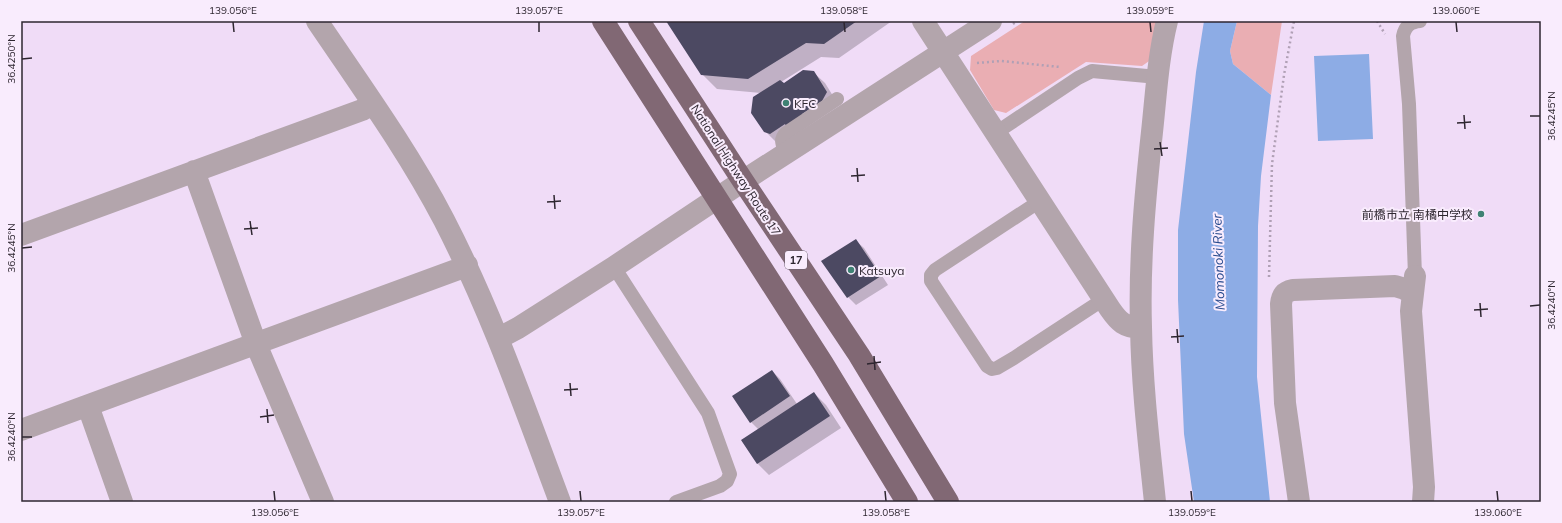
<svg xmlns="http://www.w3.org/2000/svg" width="1562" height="523" font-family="Mulish,'Noto Sans JP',sans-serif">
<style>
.green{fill:#eaaeb3}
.water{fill:#8dace5}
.shadow{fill:#0003}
.building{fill:#4c4962}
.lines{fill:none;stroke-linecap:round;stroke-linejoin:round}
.path{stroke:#b0a0b5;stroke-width:2.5;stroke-dasharray:2 3;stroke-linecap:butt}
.service{stroke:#b3a5ac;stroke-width:14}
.minor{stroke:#b3a5ac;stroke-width:22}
.trunk{stroke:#816874;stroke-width:22}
.ticks{fill:none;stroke:#2e2630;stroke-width:1.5}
.poi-dot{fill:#3f8274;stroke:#f9ecfd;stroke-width:1.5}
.labels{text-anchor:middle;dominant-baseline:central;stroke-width:4;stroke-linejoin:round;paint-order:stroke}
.shield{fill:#f9ecfd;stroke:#6b616e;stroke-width:1}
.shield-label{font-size:11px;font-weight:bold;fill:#2e2630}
.poi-label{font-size:12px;fill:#2e2630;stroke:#f9ecfd;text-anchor:start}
.street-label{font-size:12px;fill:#2e2630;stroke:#f9ecfd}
.water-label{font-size:13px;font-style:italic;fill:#274a8d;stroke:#f9ecfd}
.neatline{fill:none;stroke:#2e2630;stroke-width:1.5}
.ticks-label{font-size:10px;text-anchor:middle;fill:#2e2630}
</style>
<rect width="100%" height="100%" fill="#f0dcf7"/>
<path class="green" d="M1025 21H1159L1152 59 1142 66 1086 62 1006 113 994 110 970 70 971 56Z
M1237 21H1282L1271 95 1233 64 1230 51Z"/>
<path class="water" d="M1204 21H1237L1230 51 1233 64 1271 95 1261 176 1258 226 1257 377 1270 502H1194L1184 434 1178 300V230L1196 72Z
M1369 54 1373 139 1318 141 1314 56Z"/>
<path class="shadow" d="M667 21H892L839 58 821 57 781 82 784 84 813 72 825 83 838 104 777 143 765 131 761 93 717 89 702 74Z
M855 240 864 248 888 285 856 305 848 297Z
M772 371 780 379 797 404 814 393 826 405 841 428 769 475 758 464 742 441 759 430 751 422Z"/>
<path class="building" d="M666 21H857L824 44 806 43 748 79 701 75Z
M803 70 814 71 827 92 822 101 802 114 809 125 792 136 785 124 770 134 764 132 751 113 753 97 780 80 784 83Z
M856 239 881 276 847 298 821 261Z
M772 370 790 396 750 423 732 396Z
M814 392 830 416 757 464 741 440Z"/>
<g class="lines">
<path class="path" d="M1377 21 1385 34
M1013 24 1017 21
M977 63 1001 61 1060 67
M1269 277 1272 164 1284 75 1294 21"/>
<path class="service" d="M997 132 1078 78 1092 71 1158 77
M786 154C783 145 779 140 786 133L837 99
M1040 201 935 270 931 275V281L987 366 992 369 997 368 1014 358 1104 299
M614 267 708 413 730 474 727 481 720 486 676 502
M1415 276 1409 104 1403 36C1405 26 1410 22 1420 21"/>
<path class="minor" d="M317 21C361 86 408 151 444 220 491 311 524 406 560 502
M923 21 1110 309C1119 322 1124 327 1141 328
M194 171 256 344 323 502
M21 235 362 110 372 104
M1415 276 1411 311 1424 487 1423 502
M499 338 518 328 614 267 743 181 991 21
M88 406 122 502
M21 430 456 270 467 265
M1155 502C1149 444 1142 386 1141 327 1139 262 1145 197 1152 132 1156 95 1158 57 1167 21
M1299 502 1285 403 1281 304C1282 295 1284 292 1293 290L1395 286 1405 289 1412 294"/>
<path class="trunk" d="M603 21 823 364 907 502
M639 21 743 181 859 355 948 502"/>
</g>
<path class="ticks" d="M233 22 234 32M539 22V32M844 22 845 32M1150 22 1151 32M1456 22 1457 32M22 59 32 58M1464 115 1465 129M1530 116H1540M1457 123 1471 122M1160 142 1162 156M1154 149 1168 148M857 168 858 182M851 176 865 175M554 195 555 209M547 202 561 201M250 221 252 235M244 229 258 228M22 248 32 247M1480 303 1481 317M1530 306 1540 305M1474 310 1488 309M1177 329 1178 343M1171 337 1184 336M874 356 875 370M867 364 881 362M570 383 571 396M564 390 578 389M267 409 268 423M260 417 274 415M22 437H32M274 491 275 501M580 491 581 501M885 491 886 501M1191 491 1192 501M1497 491 1498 501"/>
<g class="poi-dot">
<circle cx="786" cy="103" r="4"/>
<circle cx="1481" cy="214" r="4"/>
<circle cx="851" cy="270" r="4"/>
</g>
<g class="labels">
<rect class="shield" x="785" y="251" width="22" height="18" rx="3"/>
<g class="shield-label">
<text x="796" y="260">17</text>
</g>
<g class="poi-label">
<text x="794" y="103">KFC</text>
<text x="1473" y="214" text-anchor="end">前橋市立 南橘中学校</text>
<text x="859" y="270">Katsuya</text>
</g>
<g class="street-label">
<text transform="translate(736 170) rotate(57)">National Highway Route 17</text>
</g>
<g class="water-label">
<text transform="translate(1218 262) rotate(-92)">Momonoki River</text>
</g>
</g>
<rect width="1562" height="523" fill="none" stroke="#f9ecfd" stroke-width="44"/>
<rect x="22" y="22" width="1518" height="479" class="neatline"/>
<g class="ticks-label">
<text x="233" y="14">139.056°E</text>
<text x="539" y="14">139.057°E</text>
<text x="844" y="14">139.058°E</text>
<text x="1150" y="14">139.059°E</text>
<text x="1456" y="14">139.060°E</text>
<text transform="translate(11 59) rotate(-90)" y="4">36.4250°N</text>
<text transform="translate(1551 116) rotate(-90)" y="4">36.4245°N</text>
<text transform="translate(11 248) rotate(-90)" y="4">36.4245°N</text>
<text transform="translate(1551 305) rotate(-90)" y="4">36.4240°N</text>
<text transform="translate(11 437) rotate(-90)" y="4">36.4240°N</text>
<text x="275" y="516">139.056°E</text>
<text x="581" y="516">139.057°E</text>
<text x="886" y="516">139.058°E</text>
<text x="1192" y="516">139.059°E</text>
<text x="1498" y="516">139.060°E</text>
</g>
</svg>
